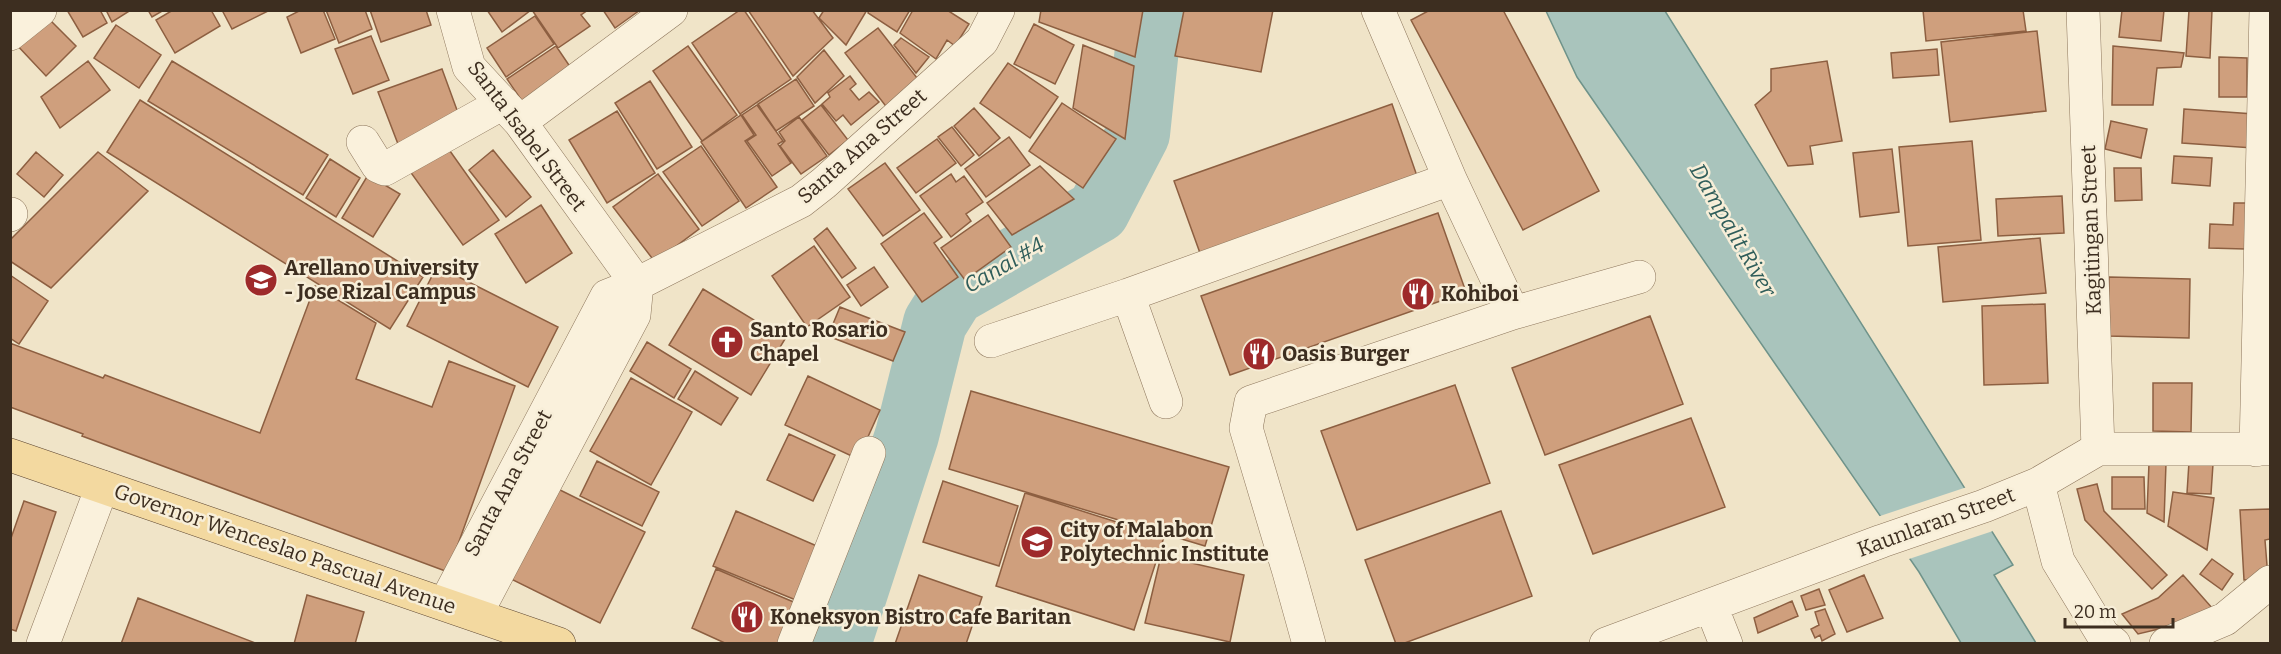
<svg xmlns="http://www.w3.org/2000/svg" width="2281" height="654" font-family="Bitter,serif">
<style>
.water{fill:#a9c4bc;stroke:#6f938a;stroke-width:1.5}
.pier{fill:#f0e4c8}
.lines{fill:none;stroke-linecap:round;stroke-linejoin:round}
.river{stroke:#a9c4bc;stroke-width:64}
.building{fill:#cf9f7d;stroke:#8d5f41;stroke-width:1.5}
.minor-casing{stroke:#8d765c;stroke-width:34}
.major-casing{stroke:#5b4430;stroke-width:34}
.minor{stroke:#faf1dc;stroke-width:33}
.major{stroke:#f3d9a0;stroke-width:33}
.labels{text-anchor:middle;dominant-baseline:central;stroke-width:5;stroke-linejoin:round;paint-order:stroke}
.street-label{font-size:21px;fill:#3d2e20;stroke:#f7eed8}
.poi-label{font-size:21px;font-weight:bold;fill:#3d2e20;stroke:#f7eed8;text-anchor:start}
.water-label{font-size:22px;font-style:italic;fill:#2f5d5a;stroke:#f7eed8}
</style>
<rect width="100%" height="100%" fill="#f0e4c8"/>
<path class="water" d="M1546 11H1665L2013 565 1994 575 2036 643H1961L1919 572 1577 77Z"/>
<path class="pier" d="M1967 487 1990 523 1993 531 1906 560 1877 517Z"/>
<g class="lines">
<path class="river" d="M839 644 907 435 935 323 953 294 1098 211 1138 134 1151 10"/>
</g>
<path class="building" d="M67 10H100L107 23 83 37Z
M106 10H131L112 22Z
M148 10H164L152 17Z
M173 10H211L220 26 175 53 156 20Z
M222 10H270L232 29Z
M301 10H323L335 39 301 53 287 17Z
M326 10H365L372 29 339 43Z
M370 10H426L431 25 381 42Z
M487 10H531L502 32Z
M532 10H588L581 15 590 26 558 48Z
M603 10H640L615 28Z
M740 10H744L791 79 740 114 692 43Z
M748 10H812L833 38 793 76Z
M824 10H867L846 45 819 18Z
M869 10H910L897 32 868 13Z
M913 10H947L969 24 955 46 947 40 936 59 900 33Z
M1041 10H1143L1135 57 1039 22Z
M1184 10H1273L1261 72 1175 56Z
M1430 10H1503L1599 191 1523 230 1411 20Z
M1923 10H2023L2026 31 1926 41Z
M2122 10H2164L2161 41 2119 37Z
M2189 10H2212L2210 58 2186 56Z
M535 16 554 44 506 77 487 48Z
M47 17 76 46 46 76 15 43Z
M1034 24 1074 45 1055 84 1014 64Z
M116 25 161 55 139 88 94 58Z
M878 28 921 83 888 109 845 53Z
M2037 31 2046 111 1950 122 1941 42Z
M371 36 389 80 353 94 335 49Z
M901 38 929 57 916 73 894 45Z
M1083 45 1134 66 1125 139 1073 108Z
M556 46 573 71 524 104 507 79Z
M688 46 737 115 702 141 653 71Z
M2113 46 2184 53 2181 67 2157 68 2153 105H2112Z
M1937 49 1939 75 1893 78 1891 53Z
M824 50 844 76 815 103 797 77Z
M2219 57 2247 58V97H2219Z
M88 61 110 90 60 128 41 97Z
M172 61 328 155 303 195 148 101Z
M1827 61 1842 141 1810 146 1813 164 1788 166 1755 105 1771 91V69Z
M1008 63 1058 97 1030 138 980 103Z
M442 69 461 121 398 144 378 92Z
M850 76 856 84 850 89 859 100 869 92 879 102 851 125 843 115 836 121 822 104 830 97 828 93Z
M796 79 814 106 776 131 758 104Z
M650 81 692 147 657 169 615 103Z
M140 100 423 277 390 329 107 152Z
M1062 103 1116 139 1083 188 1029 151Z
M1392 104 1417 176 1200 253 1174 181Z
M757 105 783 141 778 144 791 163 772 176 747 141 756 135 742 115Z
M821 105 848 140 829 155 802 120Z
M974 108 1000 138 979 156 954 126Z
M2184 109 2254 114 2253 148 2182 143Z
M617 111 655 173 607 203 569 140Z
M741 115 754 135 745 141 777 187 746 208 701 142Z
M799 117 827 156 801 174 780 146 785 141 779 132Z
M2111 121 2147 129 2141 158 2105 149Z
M952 127 974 155 961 166 938 137Z
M1009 137 1030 165 986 197 965 169Z
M937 139 956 163 916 193 897 168Z
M1972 141 1981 240 1908 246 1899 147Z
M445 144 499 220 463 245 409 170Z
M701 146 739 201 702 226 663 172Z
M1892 149 1899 212 1860 217 1853 153Z
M493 150 531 197 506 217 469 170Z
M36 152 63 175 44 197 17 174Z
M98 152 148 191 51 288 10 261V240Z
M2174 156 2212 158 2210 186 2172 183Z
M330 159 360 178 336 217 306 198Z
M885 163 920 210 883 236 848 189Z
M1040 166 1074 199 1012 235 987 203Z
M2114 168H2141L2142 200 2115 201Z
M658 174 699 229 655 262 613 207Z
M951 174 956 182 964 176 983 202 966 214 971 221 951 237 920 196Z
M368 175 400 194 373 237 342 218Z
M2062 196 2064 233 1998 236 1996 199Z
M2234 203H2246L2245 249 2209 248 2210 224 2233 225Z
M541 205 572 253 526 283 495 234Z
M924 213 942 237 934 243 958 277 922 302 881 244Z
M1438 213 1466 292 1230 375 1201 296Z
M988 215 1011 247 965 280 941 248Z
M827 228 856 268 842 278 814 239Z
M2040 238 2046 293 1943 302 1938 247Z
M814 246 850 297 807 327 772 276Z
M437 266 558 327 528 387 407 326Z
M874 267 888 287 861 306 847 285Z
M10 275 48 301 19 344 10 338Z
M2109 277 2190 279 2189 338 2108 336Z
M315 286 376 323 356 379 432 407 449 361 515 386 448 572 82 436 83 434 10 407V343L103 378 105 375 260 433Z
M703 289 785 339 751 395 669 345Z
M2045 304 2048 383 1984 385 1982 306Z
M840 307 905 332 893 361 828 336Z
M1650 316 1683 404 1545 455 1512 368Z
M647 342 691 369 674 398 630 371Z
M695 371 738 398 721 425 678 399Z
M808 376 880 410 858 459 785 425Z
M631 378 692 412 651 485 590 451Z
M2153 383H2192L2191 432 2153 431Z
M1455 385 1490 483 1357 530 1321 431Z
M971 391 1229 467 1205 546 949 469Z
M1691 418 1725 507 1593 554 1559 465Z
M789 434 835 455 813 501 767 480Z
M597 461 659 492 642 526 580 496Z
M2189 462 2213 464 2211 494 2187 493Z
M2149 463H2166L2164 522 2147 513Z
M2112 477H2144L2145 509H2112Z
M943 481 1018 506 999 566 923 542Z
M2097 484 2104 511 2167 575 2152 589 2085 520 2077 489Z
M556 488 645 532 600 623 511 579Z
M2173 492 2214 498 2207 550 2168 526Z
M1025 493 1164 537 1134 630 996 586Z
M24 501 56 512 16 631 10 629V541Z
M2270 509V539L2265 540 2268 578 2244 580 2240 510Z
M736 511 826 550 803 603 713 566Z
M1501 511 1532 596 1402 644H1396L1365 560Z
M1161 556 1244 575 1230 642 1145 623Z
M2212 559 2233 574 2222 590 2200 574Z
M716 569 803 606 787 644H727L692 628Z
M919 575 982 597 966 644H895Z
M1864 575 1883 618 1847 632 1829 590Z
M2183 575 2213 609 2184 623 2138 634 2122 614 2158 598Z
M1819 589 1825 605 1806 610 1801 596Z
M307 595 364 612 355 644H294Z
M138 598 258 644H121Z
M1792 601 1798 616 1758 633 1754 618Z
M1825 609 1835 634 1822 641 1820 635 1815 638 1811 629 1819 625 1815 612Z"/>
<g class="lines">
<g class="minor-casing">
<path id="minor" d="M453 10 469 67 520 122 637 284
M1378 10 1450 179 1513 313
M2083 10 2098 449
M10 34 40 10
M520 122 671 10
M363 142 378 166 385 169 503 103
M10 215 11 214
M1128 295 1450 179
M991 341 1128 295 1166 402
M2256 450 2266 10
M2038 484 2058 561 2103 635 2114 644
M445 604 607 296 637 284 801 201 824 183 982 41 998 10
M1711 606 1726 644
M476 614 634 315 637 284
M43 644 102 487
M794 644 869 453
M1309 644 1289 572 1246 428 1251 402 1513 313 1639 277
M1606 644 1882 541 1984 506 2038 484 2098 449H2270
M2166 644 2225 619 2270 582"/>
</g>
<g class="major-casing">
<path id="major" d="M10 455 559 644"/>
</g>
<use href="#minor" class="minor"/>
<use href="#major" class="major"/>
</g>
<defs>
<g id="university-disc" transform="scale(1.725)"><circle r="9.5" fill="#9e2a2b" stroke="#f7eed8"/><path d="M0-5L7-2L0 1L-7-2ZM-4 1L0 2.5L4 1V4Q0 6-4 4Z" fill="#fff"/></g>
<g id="restaurant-disc" transform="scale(1.725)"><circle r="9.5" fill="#9e2a2b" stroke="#f7eed8"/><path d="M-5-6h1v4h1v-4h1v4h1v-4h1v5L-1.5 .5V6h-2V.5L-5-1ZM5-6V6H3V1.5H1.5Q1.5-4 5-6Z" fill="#fff"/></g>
<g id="church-disc" transform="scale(1.725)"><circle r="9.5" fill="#9e2a2b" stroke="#f7eed8"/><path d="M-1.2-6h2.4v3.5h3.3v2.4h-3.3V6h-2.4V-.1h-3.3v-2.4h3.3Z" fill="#fff"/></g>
</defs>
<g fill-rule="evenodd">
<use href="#university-disc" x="261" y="280"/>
<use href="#restaurant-disc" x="1418" y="294"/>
<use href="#church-disc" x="727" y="342"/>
<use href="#restaurant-disc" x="1259" y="354"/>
<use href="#university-disc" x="1037" y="542"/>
<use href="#restaurant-disc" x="747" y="617"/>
</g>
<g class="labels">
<g class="street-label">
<text transform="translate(527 136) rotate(53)">Santa Isabel Street</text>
<text transform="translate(862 146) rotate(-41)">Santa Ana Street</text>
<text transform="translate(2091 230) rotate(-92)">Kagitingan Street</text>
<text transform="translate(508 483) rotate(-62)">Santa Ana Street</text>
<text transform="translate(1936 522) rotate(-20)">Kaunlaran Street</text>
<text transform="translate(285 549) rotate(19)">Governor Wenceslao Pascual Avenue</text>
</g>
<g class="poi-label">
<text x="284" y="268">Arellano University<tspan x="284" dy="24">- Jose Rizal Campus</tspan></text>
<text x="1441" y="294">Kohiboi</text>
<text x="750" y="330">Santo Rosario<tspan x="750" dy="24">Chapel</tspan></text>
<text x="1282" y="354">Oasis Burger</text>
<text x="1060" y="530">City of Malabon<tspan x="1060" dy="24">Polytechnic Institute</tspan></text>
<text x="770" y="617">Koneksyon Bistro Cafe Baritan</text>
</g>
<g class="water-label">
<text transform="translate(1733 230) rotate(60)">Dampalit River</text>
<text transform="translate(1004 265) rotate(-30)">Canal #4</text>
</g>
</g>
<rect width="2281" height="654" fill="none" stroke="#3d2e20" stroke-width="24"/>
<path d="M2065 618v9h108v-9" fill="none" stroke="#3d2e20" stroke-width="3"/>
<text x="2074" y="618" font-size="18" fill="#3d2e20" stroke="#f7eed8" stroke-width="4.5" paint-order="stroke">20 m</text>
</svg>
